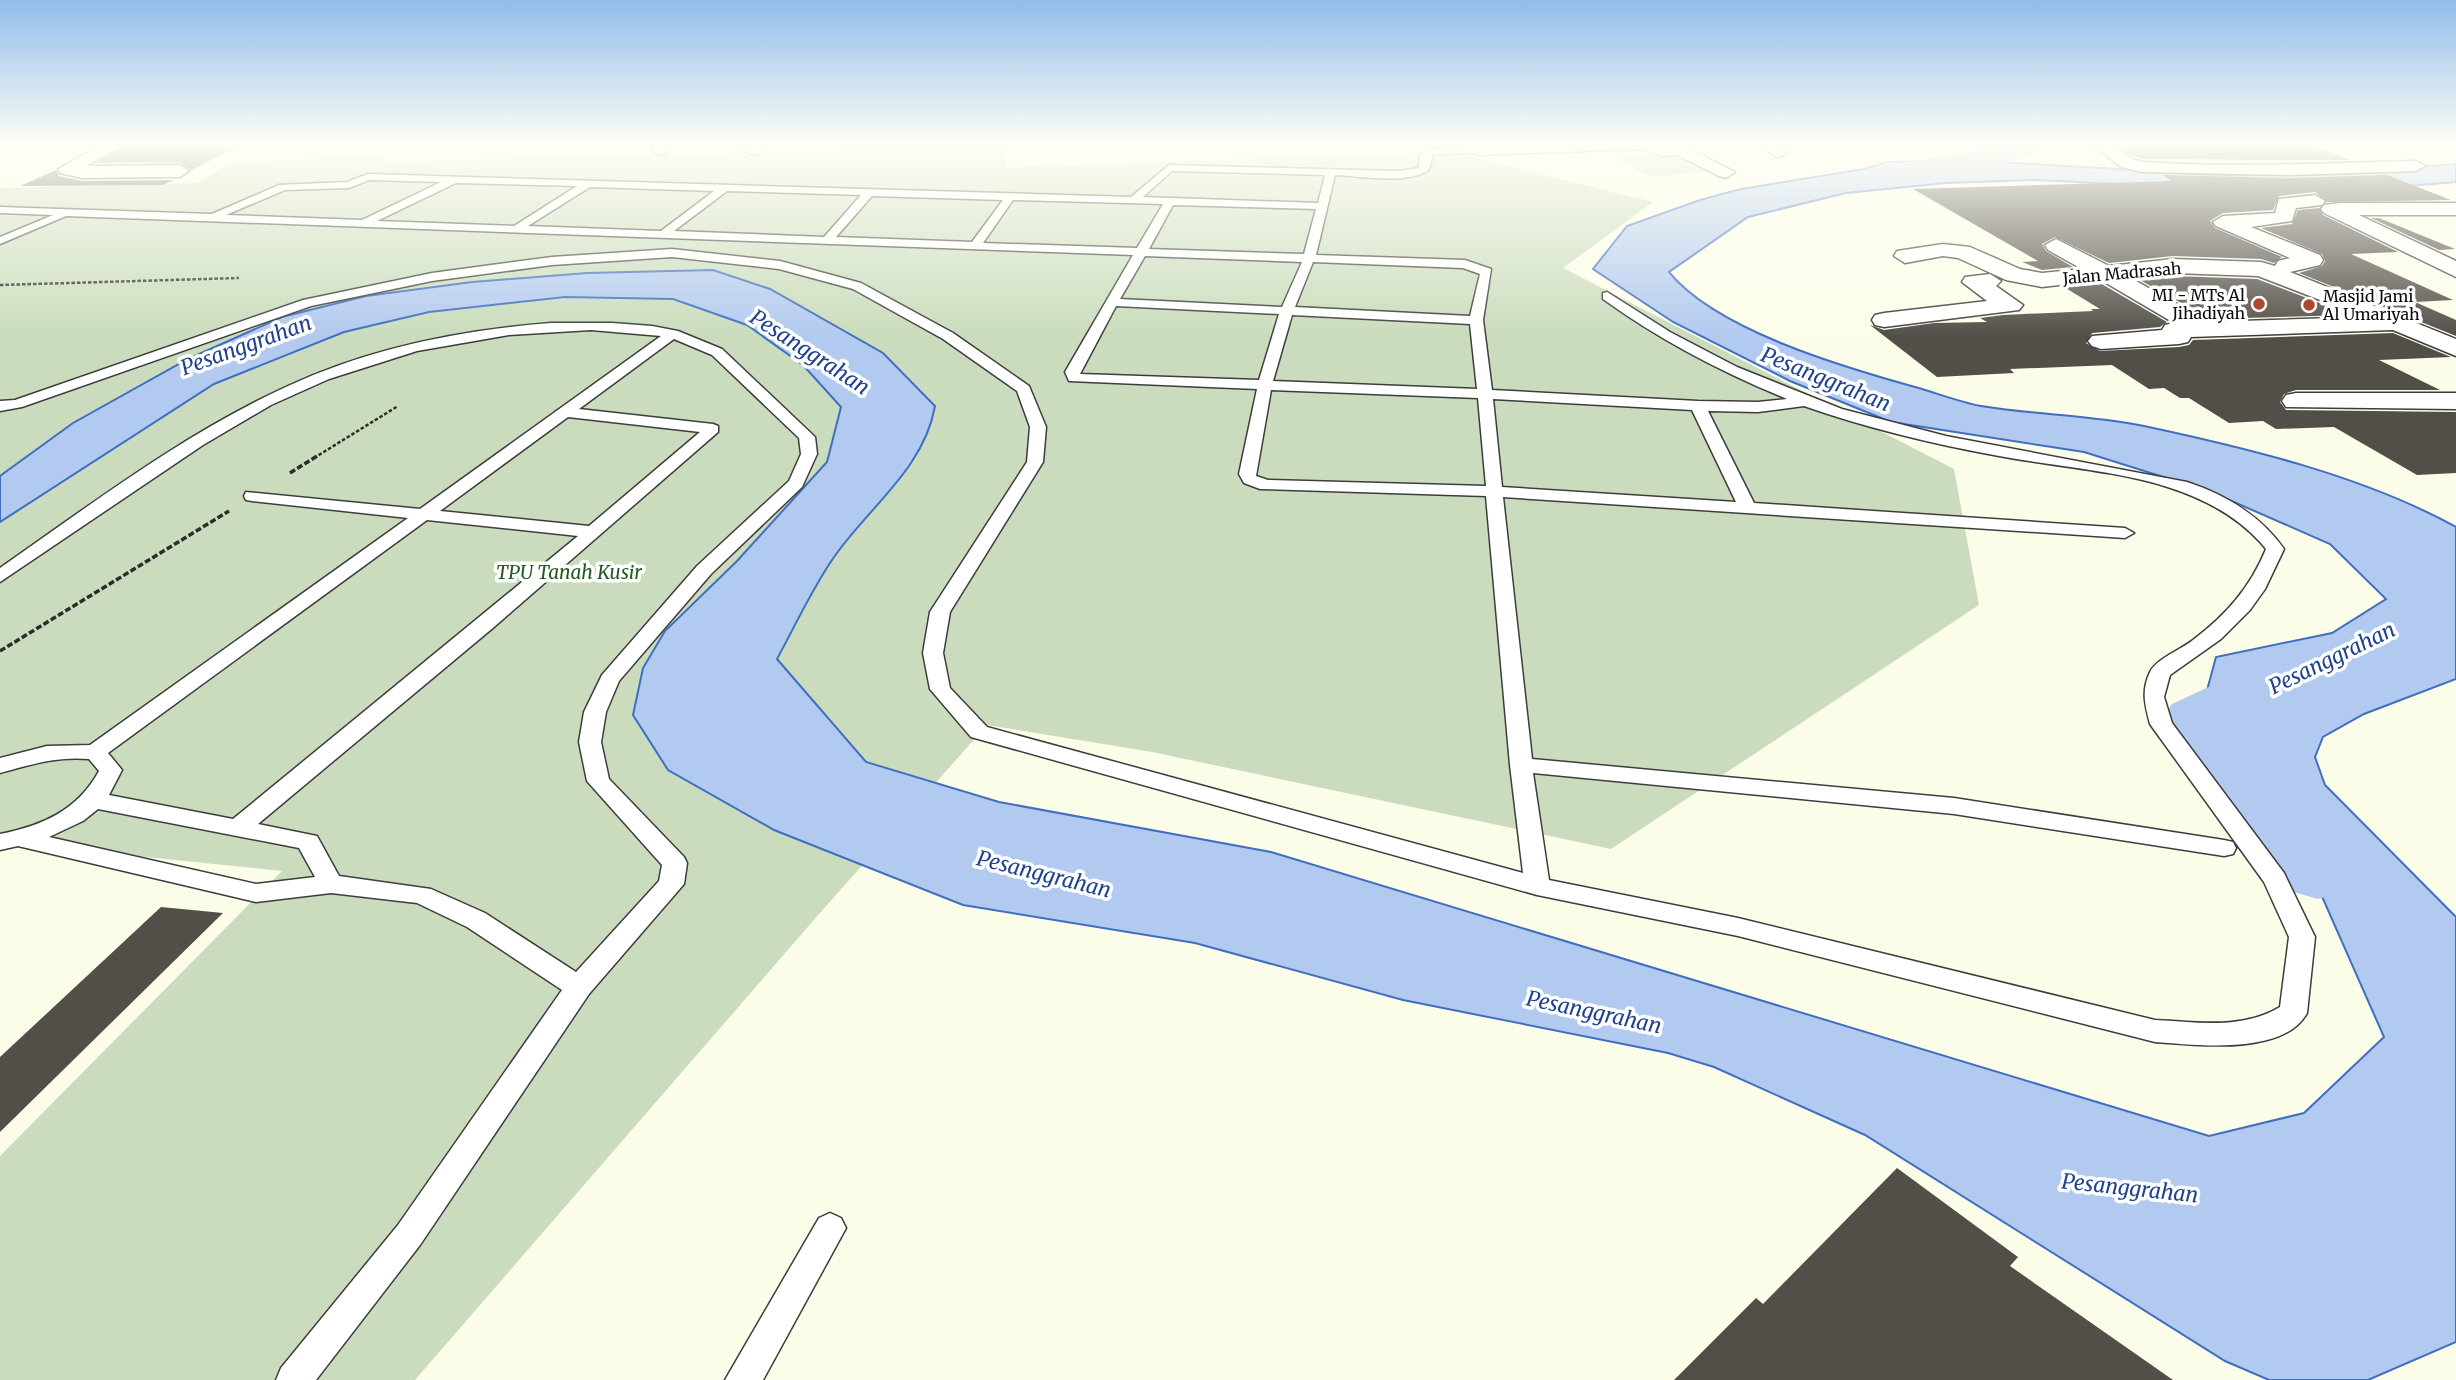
<svg xmlns="http://www.w3.org/2000/svg" width="2456" height="1380" font-family="Merriweather,serif">
<style>
.green{fill:#c3e3b7}
.cemetery{fill:#cadcbd}
.water{fill:#b2caf0;stroke:#406ec0;stroke-width:2}
.lines{fill:none;stroke-linecap:round;stroke-linejoin:round}
.river{fill:#b2caf0;fill-rule:evenodd}
.building{fill:#524e48}
.lane-casing{stroke:#3d3d3d;stroke-width:3}
.street-casing{stroke:#3d3d3d;stroke-width:3}
.path-far1{stroke:#2c2c2c;stroke-width:2.5;stroke-dasharray:3.5 2;stroke-linecap:butt}
.path{stroke:#2c2c2c;stroke-width:3.5;stroke-dasharray:6 2.5;stroke-linecap:butt}
.lane{fill:#fff;fill-rule:evenodd}
.street{fill:#fff;fill-rule:evenodd}
.poi-dot{fill:#ac4830;stroke:#fff;stroke-width:2.5}
.labels{text-anchor:middle;dominant-baseline:central;stroke-width:7;stroke-linejoin:round;paint-order:stroke}
.far-street-label{font-size:16px;fill:#0a0a0a;stroke:#fff}
.far-poi-label{font-size:16px;fill:#0a0a0a;stroke:#fff;text-anchor:end}
.park-label{font-size:19px;font-style:italic;fill:#215b23;stroke:#fff}
.water-label{font-size:21px;font-style:italic;fill:#20438f;stroke:#fff}
</style>
<rect width="100%" height="100%" fill="#fcfde9"/>
<path class="green" d="M1683 154 1716 171 1650 177 1618 159Z"/>
<path class="cemetery" d="M1007 145 1006 168 1447 151 1653 202 1563 268 1954 469 1979 605 1611 849 1152 752 987 725 819 914 415 1380H0V1156L282 871 0 842V188L197 183 232 162 383 156V162Z"/>
<path class="water" d="M1981 161 2220 175 2324 174 2456 164V182L2371 189H2221L2035 180 1946 183 1846 193 1748 217 1669 272C1716 330 1843 367 1915 387 1937 393 1959 402 1981 406 2035 415 2091 415 2144 426 2247 448 2364 476 2456 527V679L2364 714 2323 737 2315 757 2325 785 2456 917V1342L2368 1380H2269L2225 1361 1865 1135 1714 1067 1668 1053 1403 1000 1195 943 963 905 774 830 668 770 633 715 643 668 665 631 737 561 827 462 841 407 803 365 747 325 673 299 565 297 429 312 344 332 214 384 0 522V476L73 423 188 359 282 317 366 296 472 282 587 273 713 270 770 289 883 353 935 406C924 470 866 509 832 560 811 591 795 626 777 659L866 762 999 802 1271 852 2209 1136 2304 1113 2384 1037 2305 858 2200 716 2216 657 2332 633 2386 599 2330 544 2211 492 2084 452 1891 422 1790 381 1673 322 1593 269 1627 226 1700 200 1741 189 1864 169 1888 162Z"/>
<g class="lines">
<path class="river" d="M1995 144H2043L2038 151 1981 172 1877 189 1864 186 1858 178 1864 170 1974 151Z
M2300 650 2327 657 2338 673 2327 689 2249 728 2350 846 2363 868 2350 890 2318 899 2286 890 2160 721 2172 704 2273 657Z"/>
</g>
<path class="building" d="M126 144H243L191 170 180 162 96 163Z
M2114 144H2308L2350 160 2145 159 2132 156Z
M56 170 59 176 82 181 174 180 163 185 20 186Z
M2162 175 2292 178 2387 175 2451 200 2327 202 2315 192 2279 196 2273 210 2223 213 2210 221 2215 228 2282 257 2274 263 2261 259 2173 256 2109 263 2055 237 2042 244 2046 251 2073 267 2042 270 2022 262 2038 261 1913 189 2172 181Z
M2319 208 2323 215 2398 252 2351 254 2453 300 2415 302 2456 320V336L2299 273 2322 266 2325 261 2322 254 2261 228 2292 224 2298 210Z
M2371 218H2379L2455 249 2439 250Z
M2173 276 2257 279 2351 315 2210 319 2138 279Z
M2100 283 2167 322 2160 327 2092 333 2086 343 2100 351 2179 347 2189 345 2193 340 2393 333 2451 357 2379 360 2440 390H2296L2284 394 2280 402 2286 410 2456 412V473L2417 475 2334 427 2276 429 2263 421 2229 423 2189 398H2180L2164 388 2149 389 2112 365 2010 369 2014 373 1937 377 1870 325 1884 330 1934 323 1987 322 1980 318 2003 315 2093 311 2091 309H2100L2064 287Z
M161 907 223 913 0 1132V1057Z
M1897 1168 2018 1257 2010 1266 2173 1380H1674L1756 1298 1763 1304Z"/>
<g class="lines">
<g class="lane-casing">
<path id="lane" d="M1481 148 1478 153 1433 154 1429 170C1406 185 1362 176 1335 175L1316 255 1465 260 1491 269 1483 320 1492 390 1698 401 1758 402 1787 399C1721 372 1660 340 1603 299V293L1607 292 1670 332 1737 367 1842 409 1946 436 2187 482C2226 495 2260 515 2284 549L2265 589 2250 610 2221 639 2170 675 2164 697 2172 723 2284 873 2315 937 2307 1013C2284 1056 2195 1045 2155 1042L1738 936 1537 895 971 737 930 689 923 653 930 612 1027 462 1030 427 1017 391 943 339 853 289 779 269 672 257 552 265 432 281 311 306 22 407 0 411V401L15 400 303 300 432 273 552 257 672 249 780 261 861 283 953 333 1029 386 1046 427 1043 462 950 612 943 653 950 688 987 727 1523 873 1510 765 1486 496 1260 489 1244 483 1239 474 1257 389 1069 381 1065 372 1133 255 66 216 0 244V237L53 215 0 213V207L212 214 279 185 347 182 368 174 1131 197 1169 165 1398 171 1419 168 1420 156 1427 149ZM1172 171 1325 175 1318 203 1143 197ZM369 180 441 182 362 220 226 215 285 190 349 188ZM456 183 577 186 514 226 377 221ZM590 187 714 191 661 231 528 226ZM727 191 861 195 824 237 674 231ZM872 196 1003 200 972 242 836 237ZM1013 200 1163 204 1137 248 983 243ZM1173 205 1316 209 1304 254 1149 249ZM1145 256 1302 262 1282 307 1120 299ZM1313 262 1463 268 1480 274 1470 316 1295 307ZM1116 306 1279 314 1259 380 1080 374ZM1292 315 1470 324 1477 389 1273 381ZM1271 390 1478 398 1486 486 1268 480 1256 476ZM1493 399 1692 410 1736 502 1502 487ZM1804 406C1867 428 1933 444 1999 456 2088 473 2196 472 2261 543L2266 549C2250 588 2226 615 2193 640 2182 649 2156 659 2150 672 2141 691 2145 705 2150 724L2264 882 2289 937 2280 1007C2241 1030 2198 1022 2155 1020L1738 918 1549 880 1533 773 1954 814 2224 856 2233 854 2236 848 2233 842 2224 840 1954 798 1532 759 1503 497 2125 538 2134 533 2125 528 1754 503 1708 411 1758 412Z
M551 323H612L652 326 678 331 722 349 815 437 817 454 802 487 711 574 619 681 606 712 601 742 609 779 684 857 687 863 684 884 589 994 420 1245 316 1380H276L281 1368 398 1225 562 990 467 927 417 903 331 893 256 902 18 846 0 850V834C42 826 78 810 99 771L89 759C56 756 30 765 0 773V758L47 746 90 745 408 518 252 501 246 500 244 496 246 492 420 509 661 336 591 330 509 335 417 351 329 379 271 405 203 445 0 582V568C93 503 185 433 288 386 370 348 460 330 551 323ZM674 339 712 355 799 438 801 454 789 481 697 566 602 675 584 712 579 742 587 781 662 865 659 881 576 972 485 913 431 889 339 876 317 836 258 824 494 627 718 432V426L713 424 579 409ZM568 417 700 432 589 526 440 511ZM427 520 578 536 233 819 109 795 122 770 108 753ZM98 809 299 848 315 877 256 884 49 837 83 821Z
M830 1213 841 1218 846 1228 763 1380H725L819 1218Z"/>
</g>
<g class="street-casing">
<path id="street" d="M103 144H124L86 166 180 165 189 171 180 177 82 178 60 173 58 169Z
M657 144H675L666 154 660 155 651 150Z
M749 144H767L759 154 753 155 744 150Z
M1457 144H1680L1735 172 1726 178 1719 176 1677 155 1660 156 1645 149 1478 155Z
M1758 144H1777L1787 153 1778 158Z
M2091 144C2120 141 2122 160 2145 162 2235 168 2326 163 2416 161L2425 166 2416 171 2292 175 2142 172 2121 167Z
M2315 195 2325 201 2322 205 2296 208 2292 221 2251 227 2320 255 2323 260 2320 265 2290 272 2456 339V356L2393 330 2191 337 2188 342 2179 344 2101 349 2092 346 2088 341 2092 336 2162 330 2165 325 2174 323 2101 280 2042 287 2006 280 1958 258 1943 256 1905 263 1894 256 1897 251 1943 244 1970 247 2020 269 2042 273 2082 269 2048 250 2045 245 2056 239 2109 266 2173 259 2261 262 2275 266 2278 261 2290 258 2216 226 2213 222 2223 216 2275 213 2279 199ZM2173 273 2258 276 2364 317 2209 322 2129 277Z
M2340 203H2456V215H2359L2456 261V277L2324 213 2321 209 2324 205Z
M1990 274 2001 281 1996 286 2023 305 2019 310 1884 327 1875 325 1872 320 1875 315 1884 313 1987 301 1962 282 1965 277Z
M2296 393H2456V409L2286 407 2282 401 2286 395Z"/>
</g>
<path class="path-far1" d="M0 285 239 278
M314 458 398 406"/>
<path class="path" d="M290 473 317 456
M0 651 229 511"/>
<use href="#lane" class="lane"/>
<use href="#street" class="street"/>
</g>
<linearGradient id="sky" x2="0" y2="1"><stop stop-color="#92bdeb"/><stop offset="0.43" stop-color="#fefef5"/><stop offset="1" stop-color="#fefef5" stop-opacity="0"/></linearGradient>
<rect width="2456" height="337" fill="url(#sky)"/>
<g class="poi-dot">
<circle cx="2259" cy="304" r="7"/>
<circle cx="2309" cy="305" r="7"/>
</g>
<g class="labels">
<g class="far-street-label">
<text transform="translate(2122 273) rotate(-5)">Jalan Madrasah</text>
</g>
<g class="far-poi-label">
<text x="2245" y="295">MI - MTs Al<tspan x="2245" dy="18">Jihadiyah</tspan></text>
<text x="2323" y="296" text-anchor="start">Masjid Jami<tspan x="2323" dy="18">Al Umariyah</tspan></text>
</g>
<g class="park-label">
<text x="569" y="572">TPU Tanah Kusir</text>
</g>
<g class="water-label">
<text transform="translate(246 345) rotate(-20)">Pesanggrahan</text>
<text transform="translate(810 352) rotate(33)">Pesanggrahan</text>
<text transform="translate(1826 379) rotate(22)">Pesanggrahan</text>
<text transform="translate(2332 658) rotate(-26)">Pesanggrahan</text>
<text transform="translate(1044 874) rotate(14)">Pesanggrahan</text>
<text transform="translate(1594 1012) rotate(12)">Pesanggrahan</text>
<text transform="translate(2130 1188) rotate(6)">Pesanggrahan</text>
</g>
</g>
</svg>
